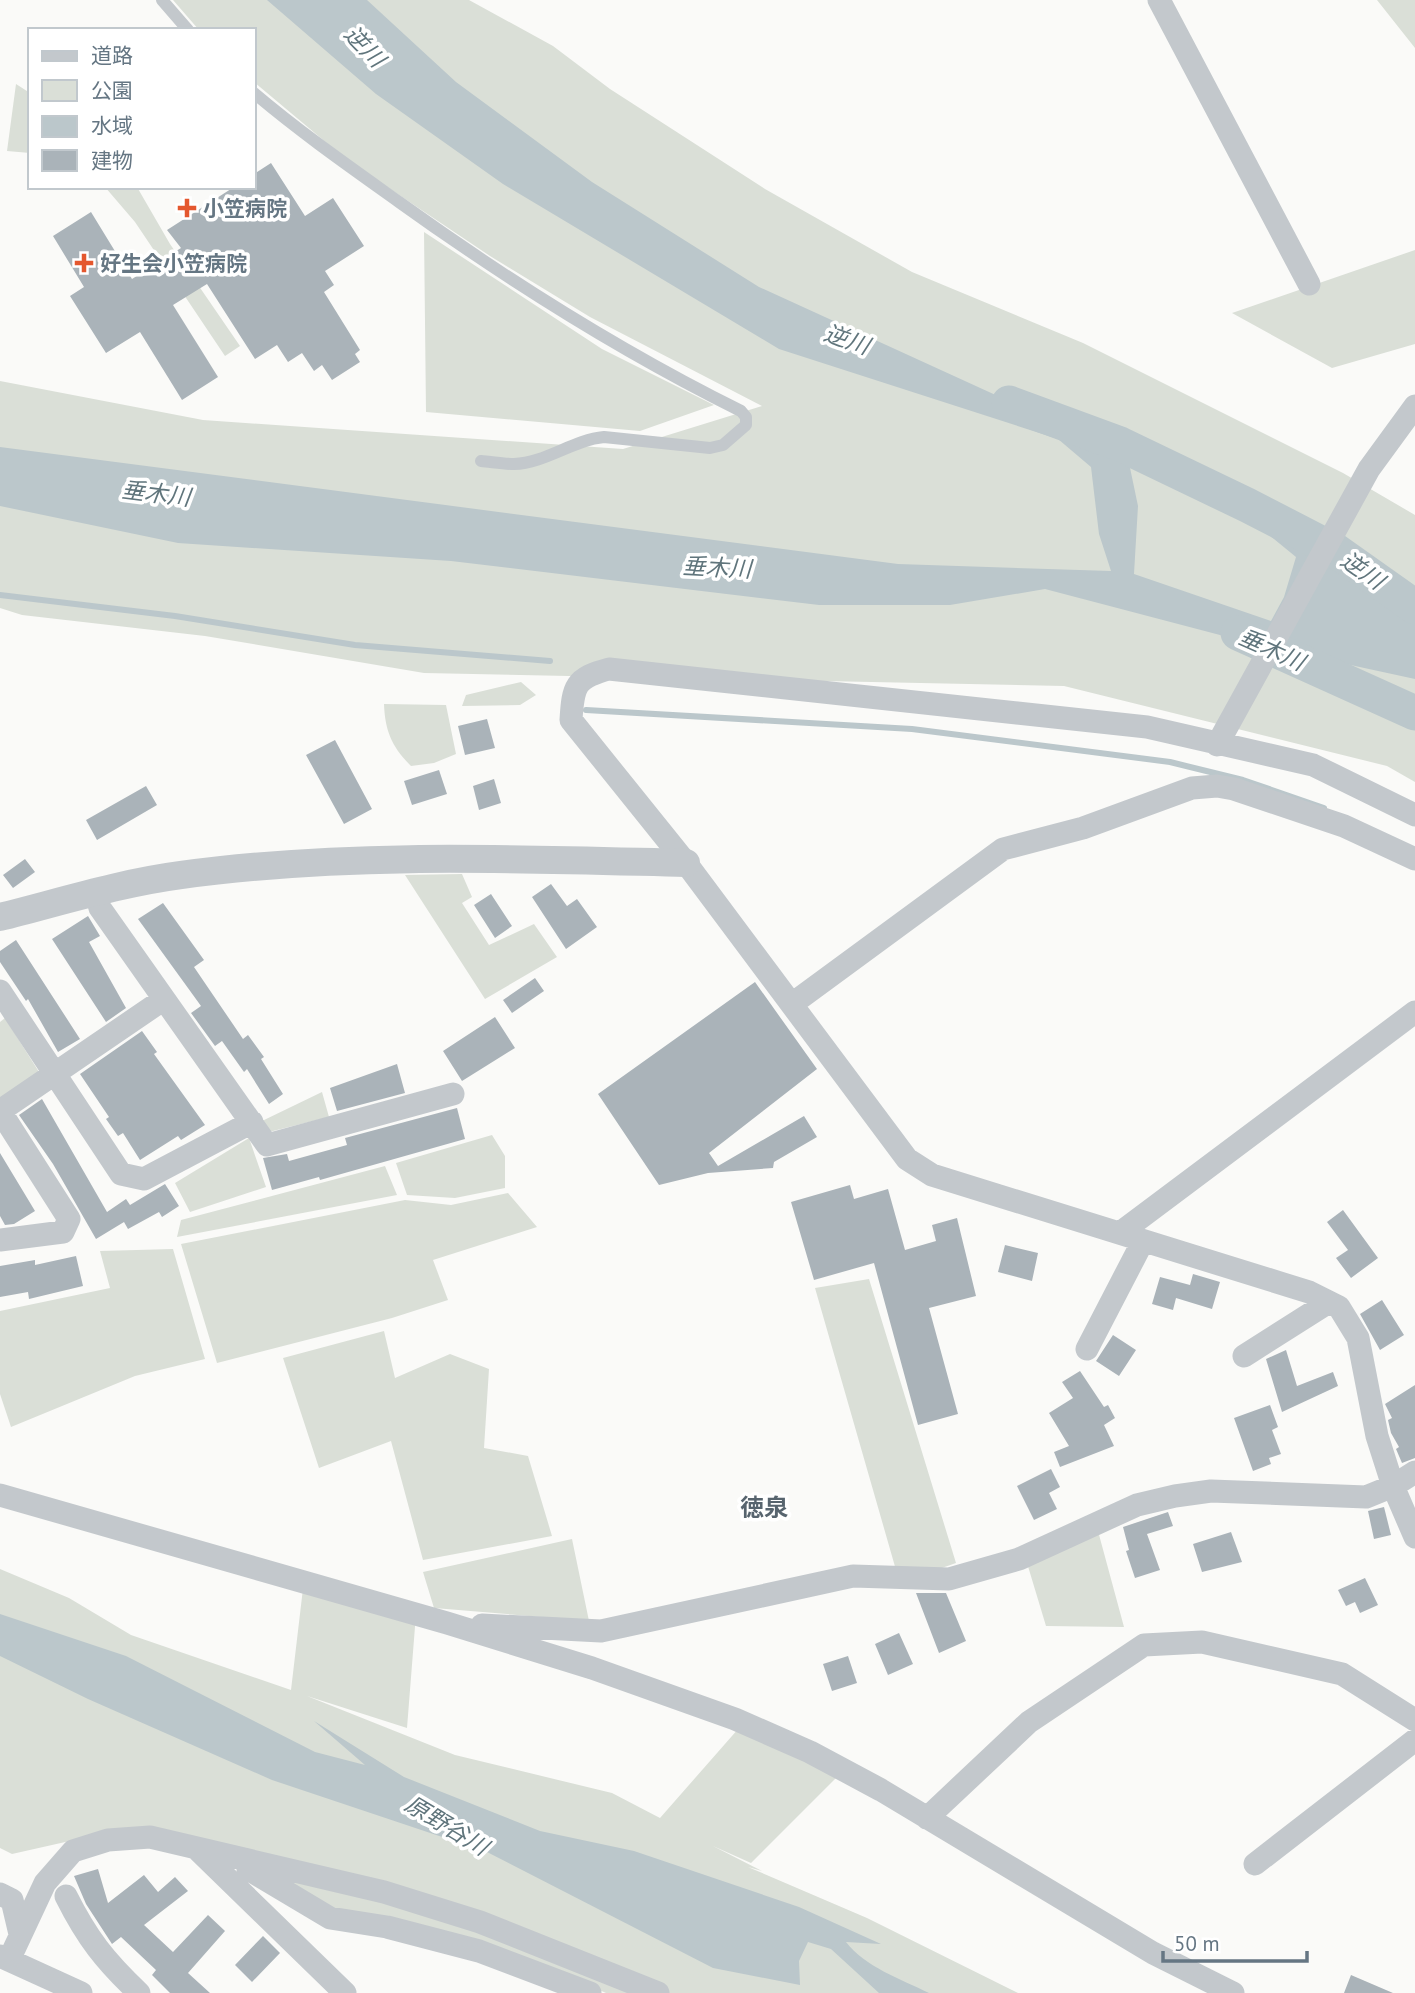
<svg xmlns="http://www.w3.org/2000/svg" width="1415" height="1993" font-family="'PT Sans','Noto Sans JP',sans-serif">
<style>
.green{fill:#dadfd7}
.water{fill:#bbc7cb;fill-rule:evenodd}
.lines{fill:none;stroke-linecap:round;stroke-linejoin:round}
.stream{stroke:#bbc7cb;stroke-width:6}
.river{stroke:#bbc7cb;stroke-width:35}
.building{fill:#aab3b9}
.service{stroke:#c3c8cc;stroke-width:12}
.minor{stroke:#c3c8cc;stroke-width:23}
.tertiary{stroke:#c3c8cc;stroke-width:28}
.poi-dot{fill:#e4572e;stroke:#fff;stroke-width:2.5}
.labels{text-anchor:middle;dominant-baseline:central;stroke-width:7;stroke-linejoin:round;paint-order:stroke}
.poi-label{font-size:21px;font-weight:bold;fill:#657683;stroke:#fff;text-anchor:start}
.water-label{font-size:23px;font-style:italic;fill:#60757c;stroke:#fff}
.quarter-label{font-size:24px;font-weight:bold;fill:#57646e;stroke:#fff}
</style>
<rect width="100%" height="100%" fill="#fafaf8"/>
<path class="green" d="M173 0H469L553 46 610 89 765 189 912 272 1083 343 1343 473 1415 515V782L1387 766 1064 686 424 673 205 636 22 615 0 608V381L203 420 623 449 762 406 590 317 490 256 347 160 254 82V30H199Z
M1377 0H1415V48Z
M16 84 30 93V153L7 151Z
M105 187H137L170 244 240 346 225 356 135 222Z
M424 232 602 349 714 405 640 431 426 412Z
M1415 250V344L1332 368 1232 313Z
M521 682 536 695 520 705 462 706 466 695Z
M384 704 446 705 456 754 434 763 411 766C392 747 385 731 384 704Z
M462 874 472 897 462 903 489 945 534 924 557 957 485 999 405 875Z
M5 1018 39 1072 0 1099V1022Z
M322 1092 329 1117 269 1132 262 1121Z
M492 1135 505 1156V1188L455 1198 407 1195 396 1163Z
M249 1138 266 1187 190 1212 175 1183Z
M385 1166 397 1195 177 1237 181 1220Z
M508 1193 537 1227 433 1260 448 1300 392 1318 217 1363 181 1244 405 1200 451 1205Z
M173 1249 205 1359 135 1376 11 1427 0 1394V1311L110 1288 100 1251Z
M869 1279 956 1563 936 1570H896L815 1288Z
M384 1331 395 1378 450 1354 489 1369 484 1448 528 1456 552 1536 423 1560 391 1441 319 1468 283 1358Z
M1098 1531 1124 1627 1046 1626 1027 1563Z
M572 1539 589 1621 434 1608 423 1572Z
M0 1569 69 1598 131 1635 291 1690 304 1580 416 1614 407 1728 307 1696 455 1755 612 1793 660 1818 739 1728 837 1777 751 1863 713 1846 762 1871 748 1867 867 1918 1018 1993H606L557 1971 330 1918 246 1868 123 1829 12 1854 0 1848Z"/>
<path class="water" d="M267 0H367L456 82 592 182 759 287 1296 532 1415 615V679L1258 645 1045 589 950 605H819L451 561 178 543 0 506V447L898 564 1111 571 1099 534 1091 467 1058 439 779 349 503 184 376 94ZM1129 463 1263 530 1296 557 1284 597 1271 621 1134 574 1138 506Z
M0 1614 126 1656 315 1752 365 1765 314 1721 404 1777 540 1831 634 1851 799 1907 881 1944 846 1942C865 1967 901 1979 929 1993H879L831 1949 808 1942 799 1961 800 1985 713 1968 487 1852 272 1780 88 1699 0 1656Z"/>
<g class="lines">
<path class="stream" d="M0 595 175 616 355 645 550 661
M586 710 912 729 1170 762 1243 780 1324 808"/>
<path class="river" d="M1009 403 1120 444 1247 505 1336 551 1415 607
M1238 633 1415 713"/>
</g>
<path class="building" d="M271 163 305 216 333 198 364 246 325 271 334 285 324 292 360 350 355 354 360 362 332 380 322 365 314 371 302 353 288 362 277 345 255 359 207 284 173 305 218 377 182 400 140 332 106 353 70 296 84 287 53 236 91 212 132 279 181 248 167 230 234 187H254V174Z
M487 719 495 748 465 755 458 726Z
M335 740 372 809 344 824 306 755Z
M439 770 447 794 412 805 404 781Z
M494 779 501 803 479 810 473 786Z
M146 786 157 805 97 840 86 820Z
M25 859 35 872 13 888 3 875Z
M551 884 567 906 577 899 597 927 566 949 532 897Z
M491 894 512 926 495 938 474 905Z
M163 903 204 960 194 967 243 1039 248 1035 264 1057 261 1059 283 1094 269 1104 247 1069 244 1072 222 1041 215 1046 191 1013 201 1006 138 919Z
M88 916 100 936 89 942 126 1008 106 1022 52 939Z
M16 940 80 1039 58 1052 28 999 26 1001 0 962V951Z
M535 978 544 991 512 1013 503 1000Z
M755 982 817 1069 709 1153 718 1166 804 1116 817 1137 774 1162 773 1168 708 1173 659 1185 598 1094Z
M495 1017 515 1048 462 1081 443 1051Z
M142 1031 157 1052 154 1054 205 1125 181 1140 178 1136 140 1160 123 1133 118 1136 106 1119 109 1117 80 1074Z
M397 1064 405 1093 337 1111 330 1088Z
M42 1099 107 1212 126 1199 130 1205 165 1184 179 1206 162 1217 159 1212 128 1229 124 1222 96 1239 53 1164 19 1115Z
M457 1108 465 1139 320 1180 319 1177 272 1190 263 1158 287 1154 289 1161 347 1145 345 1138Z
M0 1153 35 1211 14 1224 5 1225 0 1216Z
M850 1185 854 1199 888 1189 905 1250 936 1241 932 1225 957 1218 976 1296 929 1308 958 1414 918 1425 874 1263 814 1280 791 1202Z
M1343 1210 1378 1258 1351 1278 1336 1258 1348 1250 1327 1222Z
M1005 1245 1038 1253 1032 1281 998 1272Z
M76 1256 83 1286 29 1299 28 1292 0 1297V1266L35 1260V1265Z
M1193 1274 1220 1282 1212 1309 1176 1298 1173 1310 1152 1304 1160 1277 1190 1285Z
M1382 1300 1404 1335 1380 1350 1360 1314Z
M1113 1335 1136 1350 1119 1376 1096 1361Z
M1286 1350 1297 1386 1333 1372 1338 1386 1282 1412 1266 1359Z
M1080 1371 1104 1407 1108 1405 1115 1418 1104 1425 1114 1446 1060 1467 1054 1452 1069 1446 1049 1413 1073 1398 1062 1382Z
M1415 1385V1458L1402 1463 1396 1449 1399 1447 1391 1433 1388 1420 1392 1418 1385 1404Z
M1270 1405 1278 1427 1272 1430 1281 1454 1269 1458 1271 1464 1253 1471 1234 1418Z
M1051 1469 1060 1487 1049 1493 1057 1509 1034 1520 1017 1486Z
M1384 1507 1391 1535 1374 1539 1368 1511Z
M1168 1512 1173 1526 1147 1534 1160 1570 1135 1578 1126 1551 1129 1550 1123 1527Z
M1231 1532 1242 1562 1202 1572 1193 1544Z
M1365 1578 1378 1605 1360 1613 1355 1602 1346 1606 1338 1590Z
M916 1593H946L966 1641 939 1653Z
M899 1633 913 1664 888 1675 875 1644Z
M848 1656 857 1683 832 1691 823 1664Z
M98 1869 108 1903 144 1875 158 1892 175 1877 188 1891 144 1925 173 1952 208 1915 225 1931 188 1973 210 1993H170L152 1975 156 1970 121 1937 112 1944 86 1904 74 1876Z
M263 1936 280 1953 252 1982 235 1965Z
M1351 1975 1393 1993H1344Z"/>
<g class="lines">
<path class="service" d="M162 0 188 30
M254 93C300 132 350 167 399 202 509 281 620 351 741 411L746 417V425L723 445 710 448 604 437C573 440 545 463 514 464 504 464 492 462 481 461"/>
<path class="minor" d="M1159 0 1309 284
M1217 745 1369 469 1415 406
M1415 815 1313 765 1147 727 609 669C575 678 573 686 571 720L686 863 907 1159 932 1175 1309 1292 1339 1307 1358 1338 1377 1436 1393 1486 1415 1537
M96 893 100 908 267 1145 453 1094
M0 991 121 1174 144 1179 252 1122
M792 1004 1003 849 1083 828 1192 788 1217 786 1234 789 1344 826 1415 859
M0 1111 69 1219 63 1232 0 1240
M0 1111 164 999
M1120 1233 1415 1012
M1087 1349 1143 1241
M1244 1356 1329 1302
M0 1495 447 1623 592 1668 735 1719 810 1752 881 1790 1153 1953 1233 1993
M482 1625 601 1631 853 1576 949 1579 1019 1559 1137 1505 1175 1496 1211 1491 1366 1497 1393 1486 1415 1472
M927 1818 1029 1722 1144 1645 1202 1642 1342 1674 1415 1720
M196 1848 345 1993
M1255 1864 1415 1740
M248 1869 330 1918 387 1927 479 1951 590 1993
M0 1894 12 1900 20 1934
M66 1896C87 1938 105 1961 139 1993
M0 1956 81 1993
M9 1960 45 1883 73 1851 108 1840 150 1837 384 1892 480 1922 658 1993"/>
<path class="tertiary" d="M0 917C60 902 120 883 181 875 349 852 517 859 686 863"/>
</g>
<g class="poi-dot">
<path d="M183.5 197.5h7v7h7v7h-7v7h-7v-7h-7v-7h7z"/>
<path d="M80.5 252.5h7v7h7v7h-7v7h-7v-7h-7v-7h7z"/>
</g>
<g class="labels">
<g class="poi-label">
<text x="203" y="208">小笠病院</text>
<text x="100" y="263">好生会小笠病院</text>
</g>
<g class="water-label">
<text transform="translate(365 46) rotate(46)">逆川</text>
<text transform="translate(847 339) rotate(19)">逆川</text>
<text transform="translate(156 493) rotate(7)">垂木川</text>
<text transform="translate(717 567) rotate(3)">垂木川</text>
<text transform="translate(1363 570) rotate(35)">逆川</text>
<text transform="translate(1272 649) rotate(24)">垂木川</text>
<text transform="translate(447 1825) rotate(31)">原野谷川</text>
</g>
<g class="quarter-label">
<text x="764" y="1507">徳泉</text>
</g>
</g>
<rect x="28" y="28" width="228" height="161" fill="#ffffff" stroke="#c1c8cd" stroke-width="2"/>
<rect x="42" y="51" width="35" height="10" fill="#c3c8cc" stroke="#c1c8cd" stroke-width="2"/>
<text x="91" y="63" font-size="21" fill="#657683">道路</text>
<rect x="42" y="80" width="35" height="21" fill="#dadfd7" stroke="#c1c8cd" stroke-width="2"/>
<text x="91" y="98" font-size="21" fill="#657683">公園</text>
<rect x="42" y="116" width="35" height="21" fill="#bbc7cb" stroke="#c1c8cd" stroke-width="2"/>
<text x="91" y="133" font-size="21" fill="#657683">水域</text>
<rect x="42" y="150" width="35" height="21" fill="#aab3b9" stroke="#c1c8cd" stroke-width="2"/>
<text x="91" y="168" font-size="21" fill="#657683">建物</text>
<path d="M1163 1951v10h144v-10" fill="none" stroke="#657683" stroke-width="3.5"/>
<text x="1174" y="1951" font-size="21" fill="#657683" stroke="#ffffff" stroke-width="5" paint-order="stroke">50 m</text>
</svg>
